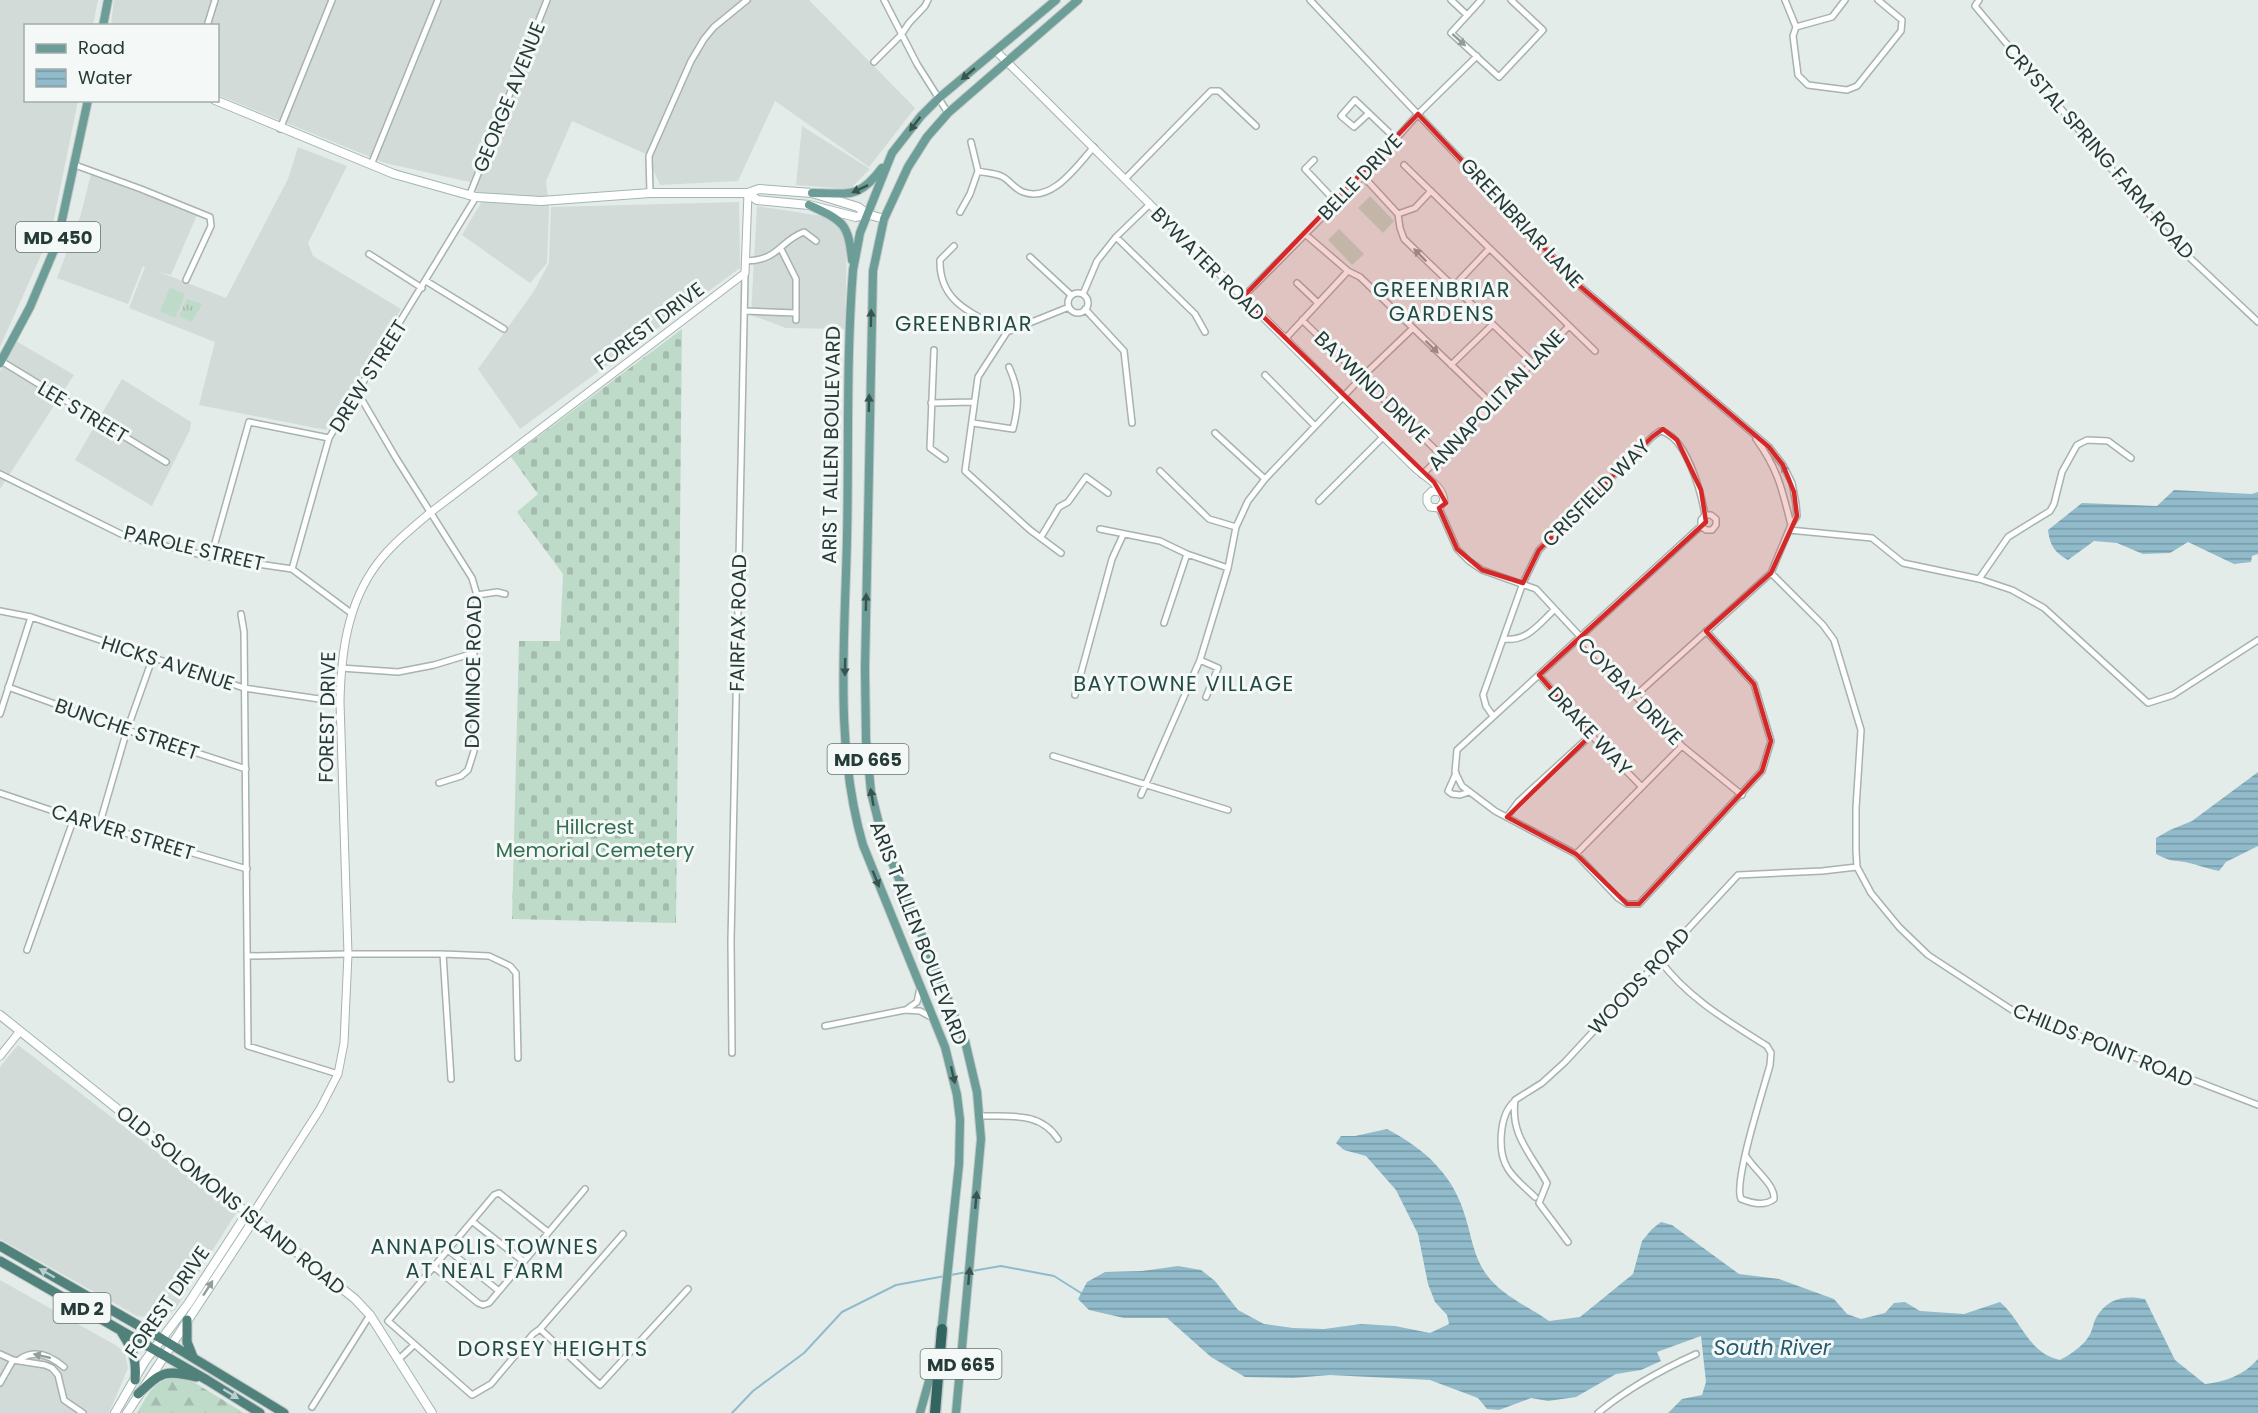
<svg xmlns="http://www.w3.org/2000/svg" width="2258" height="1413" font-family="Poppins,sans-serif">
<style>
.built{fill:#d2dbd8}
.forest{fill:url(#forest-firs)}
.cemetery{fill:url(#cemetery-stones)}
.park{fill:url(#park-tufts)}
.garden{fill:#bedac9}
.water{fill:url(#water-rules)}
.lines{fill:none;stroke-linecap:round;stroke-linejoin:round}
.stream{stroke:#91bbcb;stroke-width:2}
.minor-casing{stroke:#a6b3b0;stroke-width:8}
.tertiary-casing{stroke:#a6b3b0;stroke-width:9}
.secondary-casing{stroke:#a3b6b2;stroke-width:10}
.primary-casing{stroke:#c2c8c7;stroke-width:10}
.trunk-casing{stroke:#c2c8c7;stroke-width:11}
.motorway-casing{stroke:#c2c8c7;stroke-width:13}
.minor{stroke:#fff;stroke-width:5}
.tertiary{stroke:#fff;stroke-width:7}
.secondary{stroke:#fff;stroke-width:8}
.primary{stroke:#6c9d96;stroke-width:8}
.trunk{stroke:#50817b;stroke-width:9}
.motorway{stroke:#336560;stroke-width:10}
.oneway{fill:#929d9c}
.oneway2{fill:#375450}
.oneway3{fill:#bbcecc}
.marked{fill:#d62828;fill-opacity:0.2;stroke:#d62828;stroke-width:4.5;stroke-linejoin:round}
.labels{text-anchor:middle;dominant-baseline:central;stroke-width:6;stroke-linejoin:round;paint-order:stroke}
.shield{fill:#f4f8f7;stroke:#637471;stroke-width:1.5}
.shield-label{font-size:18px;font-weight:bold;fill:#253b38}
.street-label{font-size:20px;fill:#253b38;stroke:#f4f8f7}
.park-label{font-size:20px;fill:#336e51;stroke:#f4f8f7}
.neighbourhood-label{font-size:21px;letter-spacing:1.5px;fill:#234b46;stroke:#f4f8f7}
.water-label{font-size:21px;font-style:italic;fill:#255b71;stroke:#f4f8f7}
</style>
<defs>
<pattern id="forest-firs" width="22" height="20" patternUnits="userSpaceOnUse" patternTransform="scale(1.5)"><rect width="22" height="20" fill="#bedac9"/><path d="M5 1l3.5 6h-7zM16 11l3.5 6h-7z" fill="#a3bcad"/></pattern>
<pattern id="cemetery-stones" width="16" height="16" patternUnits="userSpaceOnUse" patternTransform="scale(1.5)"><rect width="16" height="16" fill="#bedac9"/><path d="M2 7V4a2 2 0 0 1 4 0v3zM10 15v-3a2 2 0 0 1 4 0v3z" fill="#a3bcad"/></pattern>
<pattern id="park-tufts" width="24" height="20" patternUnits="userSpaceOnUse" patternTransform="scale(1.5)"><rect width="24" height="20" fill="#bedac9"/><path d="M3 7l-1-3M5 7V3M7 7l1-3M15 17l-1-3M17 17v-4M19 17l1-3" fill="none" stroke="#a3bcad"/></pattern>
<pattern id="water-rules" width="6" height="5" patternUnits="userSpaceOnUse" patternTransform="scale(1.5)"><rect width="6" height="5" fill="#91bbcb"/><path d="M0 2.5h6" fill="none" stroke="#7699a6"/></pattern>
</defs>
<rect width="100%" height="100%" fill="#e3ece9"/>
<path class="built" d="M0 0H98L93 25 26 26V100L78 101 51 233 0 347Z
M114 0H212L205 22 214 0H809L915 108 869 167 775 101 738 181 660 185 646 154 572 121 546 181 549 208 547 263 530 283 462 235 481 203 474 183 385 163 218 95V26H118L111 23Z
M802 126 870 169 850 189 796 185Z
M298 147 347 166 308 243 313 256 401 309 326 430 199 405 215 342 129 308 145 267 143 266 128 304 57 278 81 214 91 174 197 215 171 275 159 272 226 298 288 179Z
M739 202 740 268 520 429 478 369 534 291 549 263 551 207Z
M757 206 828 217 847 237 845 329 786 328 751 315Z
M16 341 74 375 0 489V371Z
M122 379 191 422 190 430 152 506 75 460Z
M18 1045 236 1213 175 1310 166 1315 151 1318 137 1316 0 1239V1067Z
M0 1280 117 1346 125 1353 128 1368 109 1413H0Z"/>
<path class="forest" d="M178 1377 192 1381 244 1413H137C149 1393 153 1380 178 1377Z"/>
<path class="cemetery" d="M682 329 676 923 512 919 519 641H560L563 574 517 512 538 494 511 457Z"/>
<path class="park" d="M187 299 202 304 192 322 179 316Z"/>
<path class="garden" d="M1370 196 1394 221 1383 233 1358 208Z
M1339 229 1364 254 1352 265 1328 240Z
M170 288 185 294 175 318 160 311Z"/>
<path class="water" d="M2174 490 2252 494 2258 492V554L2252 556 2251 562 2234 564 2188 542 2170 553 2143 554 2117 543 2094 541 2068 560C2054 552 2050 545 2048 530L2082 503 2157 506Z
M2258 772V846L2226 862 2219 871C2207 869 2196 864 2185 862 2170 860 2170 861 2156 854V838L2170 830 2192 821Z
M1387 1129C1426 1150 1454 1175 1466 1219 1472 1239 1474 1257 1486 1274 1501 1295 1529 1307 1549 1321L1580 1317 1633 1274 1642 1241 1652 1229 1661 1222 1672 1225 1739 1274 1779 1279 1834 1299 1847 1314 1861 1319 1885 1313 1894 1303 1905 1302 1920 1311 1964 1314 2000 1302C2022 1321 2028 1353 2060 1360 2071 1354 2083 1346 2089 1336 2093 1330 2093 1323 2096 1318 2107 1298 2125 1295 2145 1299L2175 1360 2205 1384C2225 1382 2244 1375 2258 1359V1413H1668L1682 1399 1702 1395 1706 1382 1701 1336 1657 1352 1661 1361 1641 1370 1616 1374 1576 1397 1548 1401 1531 1398 1499 1410 1487 1409 1478 1398 1430 1380 1330 1375 1293 1378 1245 1377 1211 1357 1167 1318H1124L1089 1310 1078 1299 1087 1282 1105 1272 1142 1271 1178 1266 1201 1270 1215 1281 1238 1310 1264 1324 1293 1328 1324 1329 1361 1324 1395 1326 1430 1333 1449 1324 1447 1315 1435 1302 1428 1284 1418 1234 1396 1190 1366 1156 1344 1150 1336 1143 1341 1136H1355Z"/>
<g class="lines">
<path class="stream" d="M972 1271 1001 1266 1054 1276 1081 1293
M732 1413 753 1391 804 1353 842 1312 896 1285 967 1272"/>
<g class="minor-casing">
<path id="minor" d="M884 0 917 64 948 113
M1310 0 1581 287 1769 447 1783 465 1792 483 1796 504 1797 516 1791 525 1771 573 1635 696
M1451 0 1467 15
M1481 0 1451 33 1499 77 1543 30 1511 0
M1785 0 1796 27 1793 36 1798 75 1808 85 1847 90 1857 86 1901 31 1902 20 1878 0
M1979 0 1975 6 2171 240 2258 322
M207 26 215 0
M1796 27 1832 17 1845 0
M874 62 901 35 909 23 925 6 928 0
M1368 114 1354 127 1341 116 1355 100 1397 140
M280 129 332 0
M1314 160 1305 169 1337 203
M75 165 141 189 210 217 211 226 186 280
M371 165 438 0
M1404 165 1595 351
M978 171C985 173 994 173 1001 176 1009 179 1014 189 1023 192 1053 203 1077 165 1094 147
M1363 176 1398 214 1400 228 1404 239 1532 362
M1125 179 1211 91H1219L1256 126
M650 193 649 156 691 61 704 39 714 27 747 0
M470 194 547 0
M960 212 970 194 978 171 971 142
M1398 214 1415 208 1431 191
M1305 234 1348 271 1360 277 1491 403
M1116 237 1195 314 1205 332
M954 246 940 260C939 304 974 313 1007 332
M781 249 796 279V320
M369 254 422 288
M1030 257 1071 295
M746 261C780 260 779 241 804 232L816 241
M426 281 504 329
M1297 283 1318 303
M1453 287 1489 249
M1068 303a10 10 0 1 1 20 0a10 10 0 1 1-20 0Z
M1083 294 1097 261 1116 237 1149 205
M1243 297 1363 176 1418 114 1477 56
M1085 309 1124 351 1132 423
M745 311 796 313
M1302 320 1441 455
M1285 339 1348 271
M934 350 930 448 945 459
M1 361 166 462
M1451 365 1492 325
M1265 375 1315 426
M358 393 396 458 472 578 477 595 474 653V751L468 770 461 776 439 783
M931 403 974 402
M973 423 1013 429C1019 404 1020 392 1009 367
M1215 433 1265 479
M1756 439C1778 469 1782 489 1791 525
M1160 471 1209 519 1236 527
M0 474 127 537 211 557 292 569 351 613
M1422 475 1569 326
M1319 501 1384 436
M1439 508 1457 549 1469 561 1482 570 1536 589 1682 746 1742 795
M1701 526V520L1705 515H1711L1716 519V525L1712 530H1706L1701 526 1457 750 1455 772 1462 786 1495 811 1576 854 1618 898 1627 904H1639L1762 771 1771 741 1754 684 1706 631
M1100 529 1160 541 1187 554 1228 568
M1789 530 1872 538 1903 563 1979 579 2012 590 2044 608 2148 703 2173 695 2258 640
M1041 537 1059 507 1068 502 1086 477 1108 493
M1061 553 1030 530 965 471 978 377 1007 332 1069 307
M211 557 249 422 329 438
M292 569 329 438 476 197
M1771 573 1823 625 1834 640 1861 730 1856 808V851L1857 867 1871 893 1899 927 1928 955 2012 1010 2258 1105
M1979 579 2008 537 2050 511 2054 504 2062 472 2077 445 2087 440 2108 441 2131 458
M477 595 497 592 505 594
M0 611 31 617 244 688 340 702
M241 614 244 632 248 1046 338 1074
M1164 623 1187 554
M1503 639C1527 642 1538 625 1554 610
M1200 660 1218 668 1206 697
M341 668 398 672 434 665 474 653
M1539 675 1591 735 1642 787
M8 687 127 730 246 769
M1075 695 1112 559 1123 535
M0 714 31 617
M1493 716 1486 706 1483 695 1523 583 1539 550 1652 437 1660 431C1686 435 1701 492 1705 515
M1053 756 1228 810
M1456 773 1448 791 1452 794 1460 795 1469 792
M0 793 74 818 247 869
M1141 795 1200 660 1228 568 1236 527 1248 501 1265 479 1361 378 1413 328
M1507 817 1518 802 1591 735
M99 826 127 730 153 657
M1576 854 1682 746
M27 950 74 818
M443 954 451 1079
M248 956 348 954H443L489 956 510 966 516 973 518 1058
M1659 959C1686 997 1729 1022 1767 1046L1771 1053 1770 1065C1764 1088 1733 1182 1741 1199 1751 1203 1764 1207 1774 1199 1775 1184 1754 1170 1746 1156
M907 1009 917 1002 920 988
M825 1026 905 1010 920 1011 931 1017
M732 1053 731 941 745 273
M1515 1101C1499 1114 1497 1152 1508 1169 1515 1180 1526 1188 1535 1197
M980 1116C1010 1117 1040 1111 1058 1139
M473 1222 523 1261
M548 1232 499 1193 494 1195 388 1321 472 1395 491 1384 533 1334 540 1329 623 1234
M1568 1242 1539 1203 1547 1183C1531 1154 1510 1135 1515 1100L1542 1083 1565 1062 1738 875 1822 871 1857 867
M448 1250 499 1291
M434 1267 478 1303 483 1305 489 1303 585 1189
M540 1329 600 1385 688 1289
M0 1354 13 1360 45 1365 52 1368 58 1375 64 1400 83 1413
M20 1359C35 1349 51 1356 64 1367
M398 1360 414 1345
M0 1383 13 1360
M312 1407 370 1315
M1598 1413C1628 1388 1661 1370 1696 1354"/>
</g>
<g class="tertiary-casing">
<path id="tertiary" d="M996 51 1413 466C1424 477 1442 484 1444 501L1439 508 1430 507 1427 502V496L1432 491 1440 492
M0 1056 20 1031
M252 1215 320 1109 338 1074 344 1043 348 954 340 702C341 654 347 604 377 564 392 544 412 528 431 512L745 273 748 193"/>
</g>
<g class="secondary-casing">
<path id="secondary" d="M215 100 394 174 476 197 541 201 650 193H748L759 189 812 193 858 207 867 214 884 219
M748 193 757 200 809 205 856 217 867 214
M0 1015 355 1299 370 1315 432 1413
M115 1413 145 1361 188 1304 242 1221 252 1215
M127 1413 249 1227 252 1215"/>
</g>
<g class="primary-casing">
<path id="primary" d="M103 26 108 0
M812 193C849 193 858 200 882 168
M809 205C843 221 848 222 852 260
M0 363 30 307 57 243 88 100
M941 1335 959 1164 960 1120 957 1095 945 1047 863 845C834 746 845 639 847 538 849 449 846 359 853 270L860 233 892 153 921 116 940 97 1056 0
M920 1413 936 1356
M956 1413 981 1139 977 1092 965 1041 883 840 871 792 866 740 865 669 873 271 884 219 908 167 927 137 948 113 1078 0"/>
</g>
<g class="trunk-casing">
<path id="trunk" d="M0 1246 162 1339 284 1413
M0 1261 207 1380 260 1413
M187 1320V1342L193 1357
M122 1333C133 1350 137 1360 135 1380
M138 1394C161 1372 165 1369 196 1377"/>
</g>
<g class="motorway-casing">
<path id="motorway" d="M935 1413 942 1329"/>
</g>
<use href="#minor" class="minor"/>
<use href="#tertiary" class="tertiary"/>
<use href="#secondary" class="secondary"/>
<use href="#primary" class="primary"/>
<use href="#trunk" class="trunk"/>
<use href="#motorway" class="motorway"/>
</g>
<defs><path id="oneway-solid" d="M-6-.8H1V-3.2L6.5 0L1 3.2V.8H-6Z" transform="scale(1.5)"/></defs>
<g class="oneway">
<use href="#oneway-solid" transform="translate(1459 40) rotate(42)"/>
<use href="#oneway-solid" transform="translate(1420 255) rotate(-135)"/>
<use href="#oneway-solid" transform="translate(1432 347) rotate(44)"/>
<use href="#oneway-solid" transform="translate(1786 472) rotate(-118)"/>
<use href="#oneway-solid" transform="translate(208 1288) rotate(-57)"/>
<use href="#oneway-solid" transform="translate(42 1356) rotate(-167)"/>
</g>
<g class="oneway2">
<use href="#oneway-solid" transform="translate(968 74) rotate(140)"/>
<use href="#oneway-solid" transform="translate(915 124) rotate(127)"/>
<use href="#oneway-solid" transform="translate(860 189) rotate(155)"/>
<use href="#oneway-solid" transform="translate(871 318) rotate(-89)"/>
<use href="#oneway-solid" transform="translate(869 403) rotate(-89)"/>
<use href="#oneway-solid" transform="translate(866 602) rotate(-89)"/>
<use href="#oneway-solid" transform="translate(845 667) rotate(91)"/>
<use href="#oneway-solid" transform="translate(872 797) rotate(-100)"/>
<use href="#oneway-solid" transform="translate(876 879) rotate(68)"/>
<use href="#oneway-solid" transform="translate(953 1075) rotate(77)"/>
<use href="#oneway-solid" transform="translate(976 1200) rotate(-85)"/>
<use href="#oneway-solid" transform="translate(969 1276) rotate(-85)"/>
</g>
<g class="oneway3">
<use href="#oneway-solid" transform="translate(47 1273) rotate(-150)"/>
<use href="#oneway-solid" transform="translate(231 1394) rotate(32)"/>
</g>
<path class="marked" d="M1418 114 1581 287 1769 447 1783 465 1794 492 1797 516 1771 573 1706 631 1754 684 1771 741 1762 771 1639 904H1627L1576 854 1507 817 1591 735 1539 675 1706 522 1701 490 1677 440 1663 429 1652 437 1539 550 1523 583 1482 570 1457 549 1439 508 1446 503 1434 482 1243 297Z"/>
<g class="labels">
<g class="shield">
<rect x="16" y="222" width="84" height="30" rx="4.5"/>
<rect x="827.5" y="744" width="81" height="30" rx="4.5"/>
<rect x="53.5" y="1293" width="57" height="30" rx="4.5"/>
<rect x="920.5" y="1349" width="81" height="30" rx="4.5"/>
</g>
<g class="shield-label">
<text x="58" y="237">MD 450</text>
<text x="868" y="759">MD 665</text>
<text x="82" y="1308">MD 2</text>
<text x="961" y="1364">MD 665</text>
</g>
<g class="street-label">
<text transform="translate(509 97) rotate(-68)">GEORGE AVENUE</text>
<text transform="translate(2099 151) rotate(49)">CRYSTAL SPRING FARM ROAD</text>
<text transform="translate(1360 177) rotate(-46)">BELLE DRIVE</text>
<text transform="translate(1522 223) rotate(47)">GREENBRIAR LANE</text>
<text transform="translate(1208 264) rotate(45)">BYWATER ROAD</text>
<text transform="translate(649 326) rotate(-37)">FOREST DRIVE</text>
<text transform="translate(368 376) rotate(-58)">DREW STREET</text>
<text transform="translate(1372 387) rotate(44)">BAYWIND DRIVE</text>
<text transform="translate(1496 400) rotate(-46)">ANNAPOLITAN LANE</text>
<text transform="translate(83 412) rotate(31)">LEE STREET</text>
<text transform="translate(831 445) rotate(-89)">ARIS T ALLEN BOULEVARD</text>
<text transform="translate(1596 493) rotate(-45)">CRISFIELD WAY</text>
<text transform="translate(194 548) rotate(13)">PAROLE STREET</text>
<text transform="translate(738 623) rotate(-89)">FAIRFAX ROAD</text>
<text transform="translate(168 663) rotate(18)">HICKS AVENUE</text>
<text transform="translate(473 672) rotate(-89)">DOMINOE ROAD</text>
<text transform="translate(1630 691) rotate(46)">COYBAY DRIVE</text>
<text transform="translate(327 717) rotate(-89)">FOREST DRIVE</text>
<text transform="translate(127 729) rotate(19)">BUNCHE STREET</text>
<text transform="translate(1590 731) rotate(47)">DRAKE WAY</text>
<text transform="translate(123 832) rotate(17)">CARVER STREET</text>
<text transform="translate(919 933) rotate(69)">ARIS T ALLEN BOULEVARD</text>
<text transform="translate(1639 981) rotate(-47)">WOODS ROAD</text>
<text transform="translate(2103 1045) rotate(22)">CHILDS POINT ROAD</text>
<text transform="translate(231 1200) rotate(39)">OLD SOLOMONS ISLAND ROAD</text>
<text transform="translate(167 1302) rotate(-55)">FOREST DRIVE</text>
</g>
<g class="park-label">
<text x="595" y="827">Hillcrest<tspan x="595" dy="23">Memorial Cemetery</tspan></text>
</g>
<g class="neighbourhood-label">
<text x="1442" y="289">GREENBRIAR<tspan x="1442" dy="24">GARDENS</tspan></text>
<text x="964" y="323">GREENBRIAR</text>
<text x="1184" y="683">BAYTOWNE VILLAGE</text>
<text x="485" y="1246">ANNAPOLIS TOWNES<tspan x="485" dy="24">AT NEAL FARM</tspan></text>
<text x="553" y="1348">DORSEY HEIGHTS</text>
</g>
<g class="water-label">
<text x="1772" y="1347">South River</text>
</g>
</g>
<rect x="24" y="24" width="195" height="78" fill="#f4f8f7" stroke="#a1acab" stroke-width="1.5"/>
<rect x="36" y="44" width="30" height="9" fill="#6c9d96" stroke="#a1acab" stroke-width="1.5"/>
<text x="78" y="54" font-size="18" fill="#253b38">Road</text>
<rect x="36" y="69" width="30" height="18" fill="url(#water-rules)" stroke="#a1acab" stroke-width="1.5"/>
<text x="78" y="84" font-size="18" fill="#253b38">Water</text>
</svg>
